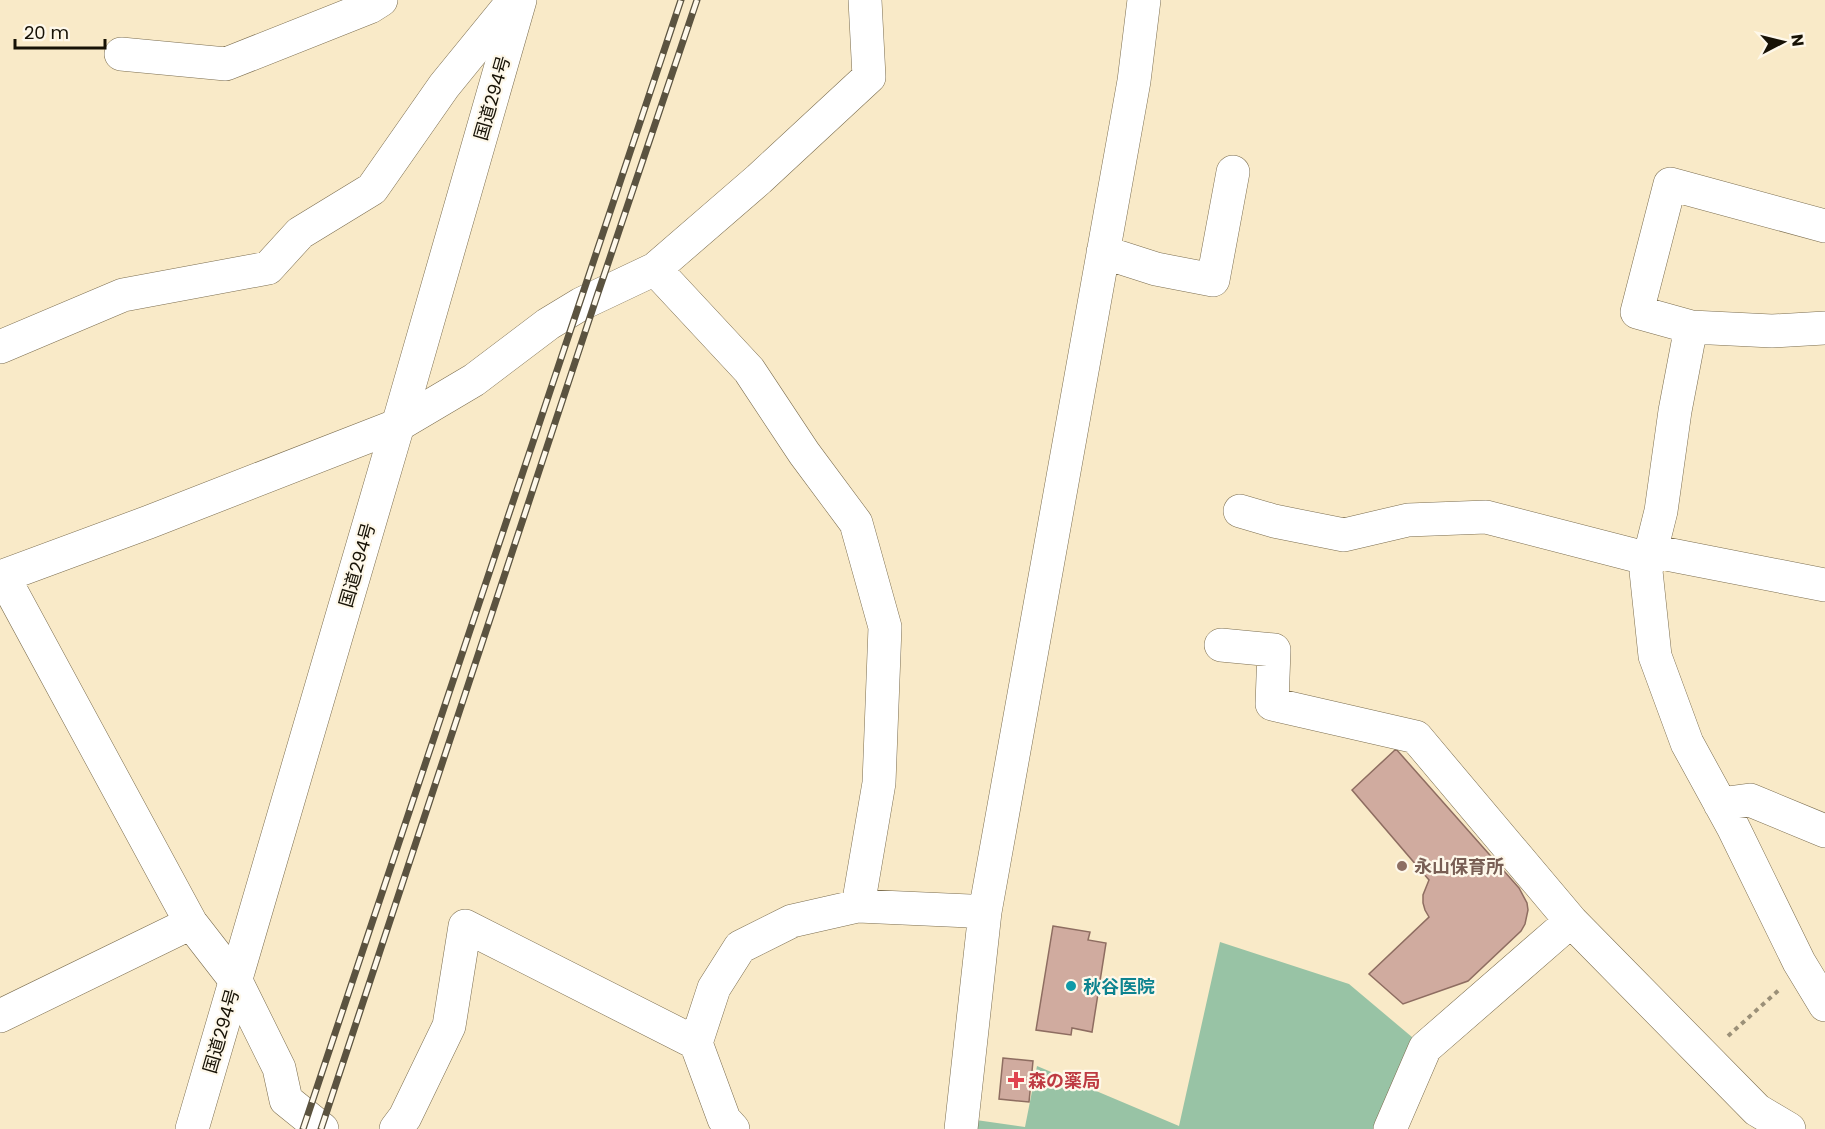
<svg xmlns="http://www.w3.org/2000/svg" width="1825" height="1129" font-family="Poppins,'Noto Sans JP',sans-serif">
<style>
.forest{fill:#98c3a5}
.building{fill:#d0ab9f;stroke:#8e6d61;stroke-width:1.5}
.lines{fill:none;stroke-linecap:round;stroke-linejoin:round}
.minor-casing{stroke:#7b6d4f;stroke-width:34}
.highway-casing{stroke:#7b6d4f;stroke-width:34}
.path{stroke:#9b9078;stroke-width:4;stroke-dasharray:4.5 4.5;stroke-linecap:butt}
.minor{stroke:#fff;stroke-width:33}
.highway{stroke:#fff;stroke-width:33}
.rail-casing{stroke:#5b5340;stroke-width:7}
.rail{stroke:#fef8ea;stroke-width:4.5;stroke-dasharray:14;stroke-linecap:butt}
.education-dot{fill:#8d6e63;stroke:#fef8ea;stroke-width:2}
.culture-dot{fill:#0f9aa8;stroke:#fef8ea;stroke-width:2}
.health-dot{fill:#e0444e;stroke:#fef8ea;stroke-width:2}
.labels{text-anchor:middle;dominant-baseline:central;stroke-width:4.5;stroke-linejoin:round;paint-order:stroke}
.street-label{font-size:18px;fill:#171206;stroke:#fef8ea}
.education-label{font-size:18px;font-weight:bold;fill:#785e54;stroke:#fef8ea;text-anchor:start}
.culture-label{font-size:18px;font-weight:bold;fill:#0d838f;stroke:#fef8ea;text-anchor:start}
.health-label{font-size:18px;font-weight:bold;fill:#be3a42;stroke:#fef8ea;text-anchor:start}
</style>
<rect width="100%" height="100%" fill="#f9eac8"/>
<path class="forest" d="M1220 942 1349 984 1425 1048 1390 1129H961L962 1118 1025 1127 1037 1066 1179 1126Z"/>
<path class="building" d="M1396 749 1519 888 1527 903 1528 910 1525 924 1521 931 1468 981 1403 1004 1369 974 1429 917 1425 910 1423 903V895L1429 880 1352 790Z
M1053 926 1090 932 1088 940 1106 943 1092 1032 1072 1028 1071 1035 1036 1030Z
M1003 1058 1033 1061 1029 1102 999 1099Z"/>
<g class="lines">
<g class="minor-casing">
<path id="minor" d="M121 54 226 64 370 7 381 0
M1825 226 1670 184 1637 312 1691 327 1675 411 1661 511 1646 571 1655 656 1687 743 1733 827 1799 962 1825 1005
M1103 252 1156 269 1213 280 1233 172
M655 269 749 370 804 453 856 523 885 627 879 783 858 906
M1691 327 1772 331 1825 328
M0 347 123 295 268 268 300 233 372 189 444 86 514 0
M1240 511 1274 521 1344 535 1408 520 1486 517 1649 559
M1651 551 1825 585
M3 576 191 923 236 981 279 1068 286 1100 322 1129
M0 577 149 522 398 425 474 380 548 324 581 304 655 269 759 179 869 77 865 0
M1221 645 1274 650 1272 704 1416 737 1571 921
M1720 804 1750 800 1825 831
M0 1016 191 923
M396 1129 405 1117 449 1026 465 926 696 1043
M733 1129 724 1119 696 1043 714 988 740 947 792 921 858 906 970 911
M961 1129 985 912 1134 81 1144 0
M1390 1129 1425 1048 1571 921 1757 1110 1789 1129"/>
</g>
<g class="highway-casing">
<path id="highway" d="M192 1129 398 425 520 0"/>
</g>
<path class="path" d="M1728 1036 1780 989"/>
<use href="#minor" class="minor"/>
<use href="#highway" class="highway"/>
<g class="rail-casing">
<path id="rail" d="M303 1129 681 0
M321 1129 597 296 697 0"/>
</g>
<use href="#rail" class="rail"/>
</g>
<circle class="education-dot" cx="1402" cy="866" r="6"/>
<circle class="culture-dot" cx="1071" cy="986" r="6"/>
<path class="health-dot" d="M1013 1071h6v6h6v6h-6v6h-6v-6h-6v-6h6z"/>
<g class="labels">
<g class="street-label">
<text transform="translate(492 98) rotate(-74)">国道294号</text>
<text transform="translate(357 565) rotate(-74)">国道294号</text>
<text transform="translate(221 1031) rotate(-74)">国道294号</text>
</g>
<g class="education-label">
<text x="1414" y="866">永山保育所</text>
</g>
<g class="culture-label">
<text x="1083" y="986">秋谷医院</text>
</g>
<g class="health-label">
<text x="1028" y="1080">森の薬局</text>
</g>
</g>
<g transform="translate(1783 42) rotate(83)" stroke="#fef8ea" stroke-width="4.5" paint-order="stroke">
<path d="M0-4.5L10 22L0 15L-10 22Z" fill="#171206"/>
<text y="-9" font-size="16" font-weight="bold" text-anchor="middle" fill="#171206">N</text>
</g>
<path d="M15 39v9h90v-9" fill="none" stroke="#171206" stroke-width="3"/>
<text x="24" y="39" font-size="18" fill="#171206" stroke="#fef8ea" stroke-width="4.5" paint-order="stroke">20 m</text>
</svg>
